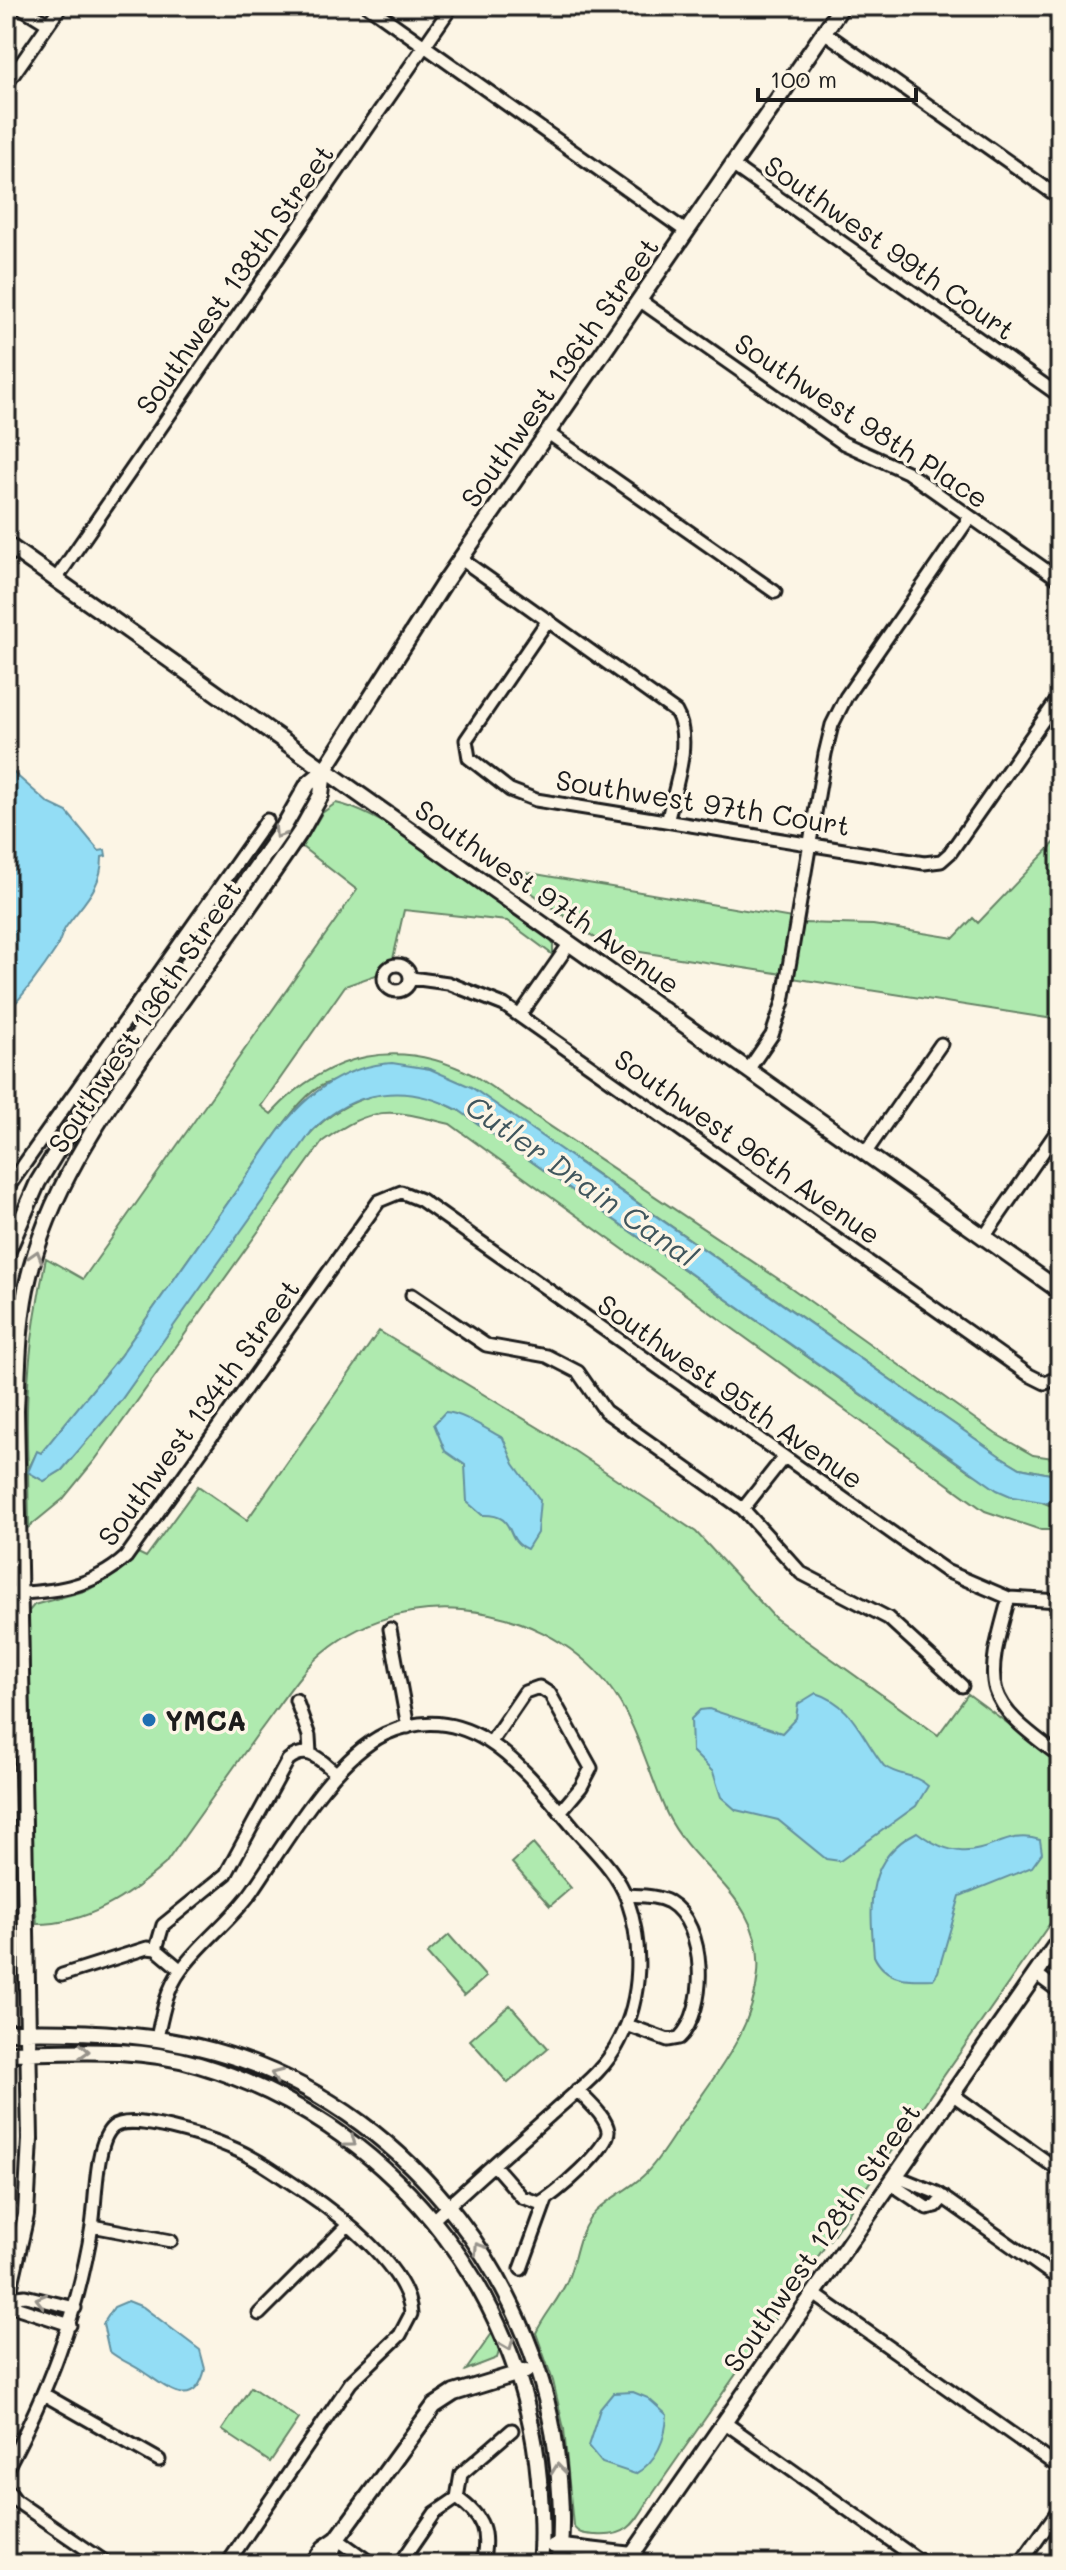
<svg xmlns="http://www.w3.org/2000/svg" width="1066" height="2570" font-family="Mali,sans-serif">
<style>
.green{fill:#afeaaf;stroke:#668366;stroke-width:2}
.water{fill:#93ddf5;stroke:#63909e;stroke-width:2}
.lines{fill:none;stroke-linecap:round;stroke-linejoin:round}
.minor-casing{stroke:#1c1c1c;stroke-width:17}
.tertiary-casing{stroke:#1c1c1c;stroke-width:20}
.minor{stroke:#fcf5e5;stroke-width:11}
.tertiary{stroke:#fcf5e5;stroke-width:14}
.oneway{stroke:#97938b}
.poi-dot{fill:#1f6fb2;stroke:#fcf5e5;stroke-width:3}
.labels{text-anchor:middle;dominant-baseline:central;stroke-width:7;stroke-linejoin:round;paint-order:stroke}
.street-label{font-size:28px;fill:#1c1c1c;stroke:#fcf5e5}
.poi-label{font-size:28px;font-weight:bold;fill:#1c1c1c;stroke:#fcf5e5;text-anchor:start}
.water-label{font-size:30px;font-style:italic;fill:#40565d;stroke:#fcf5e5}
</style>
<rect width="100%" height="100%" fill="#fcf5e5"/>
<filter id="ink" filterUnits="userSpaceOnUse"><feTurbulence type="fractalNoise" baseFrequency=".0125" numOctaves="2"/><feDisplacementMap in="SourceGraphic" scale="16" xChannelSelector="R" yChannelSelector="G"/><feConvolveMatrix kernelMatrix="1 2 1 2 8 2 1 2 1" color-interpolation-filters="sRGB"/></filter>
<g filter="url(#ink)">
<path class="green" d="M336 803C391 814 498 901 547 936L553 944V955L507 921 404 910 393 959 379 974 345 986 261 1106 271 1114C329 1051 400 1037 475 1076L783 1282 996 1434 1033 1455 1060 1459V1476L1020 1468 1000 1456 578 1161 430 1069C409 1065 346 1075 325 1084 306 1092 289 1117 277 1133L120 1356 41 1454 37 1452 28 1470C24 1392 30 1334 46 1258L83 1279 357 890 302 847 322 813Z
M1060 837V1020L792 978 802 923 873 925 954 938 973 918 978 923Z
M495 867 792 918 783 974 608 947Z
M402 1091 427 1095 460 1111 972 1473 1049 1505H1060V1530H1041L985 1511 450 1124C390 1109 375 1104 323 1141L95 1460 63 1499 29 1527 28 1472 44 1481 62 1470 119 1403 304 1140C331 1109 362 1094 402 1091Z
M379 1331 549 1434 696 1532 775 1618 938 1735 968 1694 1060 1762V1909L654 2492C636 2519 632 2538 596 2535 586 2534 579 2535 573 2526L564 2429 553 2381 536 2333C544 2315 559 2300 567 2281 576 2260 576 2238 590 2218 604 2200 626 2192 643 2176 659 2161 670 2140 683 2122 715 2075 753 2032 758 1973 764 1897 695 1872 667 1814 648 1772 637 1722 608 1685 537 1596 388 1580 308 1667 290 1687 275 1711 259 1732 228 1776 196 1820 165 1864 128 1897 87 1924 37 1924L33 1880 29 1611 34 1605 88 1590 117 1573 138 1553 146 1557 198 1486 247 1520Z
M533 1844 571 1888 550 1906 512 1863Z
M449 1935 486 1977 464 1996 427 1954Z
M510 2005 548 2048 508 2083 470 2040Z
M493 2332 500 2348 497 2358 466 2370Z
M251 2387 299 2419 270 2462 222 2430Z"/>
<path class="water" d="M6 766 48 803 67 812 99 851 105 850 106 856 102 857C102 888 83 903 66 927 61 934 60 942 56 949 41 972 24 994 6 1014Z
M392 1063 430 1069 471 1087 1000 1456 1020 1468 1060 1476V1505L1013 1497 997 1490 460 1111C408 1083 354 1088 312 1131L119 1403 62 1470 44 1481 28 1472 37 1451 41 1453 120 1356 277 1133C305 1095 342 1066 392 1063Z
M445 1412C460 1412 488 1430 503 1438L514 1464 540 1500 537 1533 527 1549C502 1539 519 1514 482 1515L467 1502 465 1465 445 1451 434 1424Z
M816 1693C853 1704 862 1739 884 1766 899 1777 914 1773 928 1786L916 1806 840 1861 826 1859 778 1820 736 1810 721 1797 713 1772 692 1751 691 1719 700 1710 709 1709 782 1733 796 1718 798 1704Z
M917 1832C978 1878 996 1825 1040 1840L1042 1853 1032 1867 960 1896 938 1972 933 1979C908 1980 886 1981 874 1956 870 1906 864 1859 917 1832Z
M128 2301 143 2307 200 2350 205 2369C194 2415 164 2385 142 2371 131 2364 120 2360 109 2351L103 2324 114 2307Z
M633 2392 648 2398 667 2415C666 2438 657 2462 635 2474L602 2463 588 2446 600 2409 613 2393Z"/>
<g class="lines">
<g class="minor-casing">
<path id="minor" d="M19 6 48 24
M368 6 687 232
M1047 6 1060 15
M824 32 1060 198
M6 85 61 6
M732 165 1060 396
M639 300 843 443 907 472 1060 580
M548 433 775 592
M461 559 676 712C693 741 674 789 668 819
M56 579 452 6
M548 620 466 740 469 758 510 790 536 800 924 863 941 861 950 853 1060 696
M384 978a13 13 0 1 1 26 0a13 13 0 1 1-26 0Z
M411 978 448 983 504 1005 1029 1375 1045 1383 1060 1377
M520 1015 570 943
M748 1070 772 1035 783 1002 825 754 832 725 846 697 970 517
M866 1152 941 1044
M6 1190 267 820
M984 1237 1060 1127
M412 1295 486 1345 547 1356 578 1372 605 1411 743 1509 801 1573 888 1618 962 1686
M743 1509 784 1457
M6 1594C51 1592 91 1589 126 1557L379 1201 401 1192 421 1200 946 1571 1009 1598 1060 1601
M1009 1598C983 1689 983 1700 1060 1756
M390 1629 408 1727
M296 1700 309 1736 310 1753
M491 1742 525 1692 539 1687 550 1694 591 1768 581 1787 560 1812
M626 1895C640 1896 656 1895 669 1902 707 1924 708 2010 679 2038L668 2040 627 2025
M156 1949 163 1925 226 1874 288 1760C308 1744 320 1760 336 1773
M1036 1974 1060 1992
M62 1975 147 1948 156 1949 181 1970
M157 2038C162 2015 166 1990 181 1970 202 1941 232 1920 253 1890 286 1842 333 1759 385 1734 470 1695 525 1770 573 1827 592 1849 617 1871 627 1899 643 1945 642 1997 620 2040 605 2071 575 2092 550 2115 511 2149 471 2184 433 2220
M952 2094 1060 2171
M494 2165 522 2197 539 2203C554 2196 610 2147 608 2131 606 2116 587 2101 577 2090
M895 2176 937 2193 1060 2280
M890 2183 927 2208 936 2206 944 2197
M92 2226 171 2241
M521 2269 546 2200
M814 2294 1060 2468
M6 2297 18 2308 70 2325
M8 2298 25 2296 75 2308
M259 2314 348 2225
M45 2395 159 2460
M724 2422 924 2564
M6 2470C48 2391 78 2314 92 2226 96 2203 95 2141 113 2127 131 2112 209 2138 230 2147 255 2157 279 2175 302 2190 338 2214 409 2268 411 2314L400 2335 351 2382 227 2564
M6 2488 16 2501 108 2564
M457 2498 461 2474 512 2430
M457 2498C484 2517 489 2532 482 2564
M337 2539 372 2564
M632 2555 645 2564
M400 2564 435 2513 457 2498
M1020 2564 1060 2508"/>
</g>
<g class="tertiary-casing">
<path id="tertiary" d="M6 544 1060 1291
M6 1255 38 1182 60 1146 280 833 308 784 324 771 444 583 842 6
M6 2032C84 2030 165 2033 240 2059 413 2119 540 2286 558 2467 561 2500 563 2532 558 2564
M6 2053C70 2052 137 2046 199 2065 385 2120 522 2286 539 2479 541 2508 543 2536 540 2564
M6 2304 26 2215 30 2139 16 1410C18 1370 18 1329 26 1289 46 1192 105 1110 160 1031 207 964 256 899 301 831L321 795 324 771
M554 2546 632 2555
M312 2564 324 2548 337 2539
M326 2564 337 2539 434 2406 454 2393 526 2371
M626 2564 1060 1939"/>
</g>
<use href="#minor" class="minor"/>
<use href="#tertiary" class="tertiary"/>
</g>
<defs><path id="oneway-chevron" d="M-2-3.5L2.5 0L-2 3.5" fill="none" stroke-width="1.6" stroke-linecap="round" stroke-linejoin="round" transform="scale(2)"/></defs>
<g class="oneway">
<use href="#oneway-chevron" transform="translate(279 833) rotate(123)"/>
<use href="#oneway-chevron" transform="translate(36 1256) rotate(-73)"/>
<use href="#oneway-chevron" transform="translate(84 2051) rotate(2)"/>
<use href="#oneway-chevron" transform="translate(276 2075) rotate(-157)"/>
<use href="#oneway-chevron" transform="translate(351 2142) rotate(37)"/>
<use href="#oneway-chevron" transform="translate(479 2248) rotate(-123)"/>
<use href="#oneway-chevron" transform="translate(41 2300) rotate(-166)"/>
<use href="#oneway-chevron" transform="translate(508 2345) rotate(68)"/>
<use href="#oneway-chevron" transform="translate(558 2469) rotate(-96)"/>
</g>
</g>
<circle class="poi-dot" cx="149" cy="1720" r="8"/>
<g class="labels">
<g class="street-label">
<text transform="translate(890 247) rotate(35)">Southwest 99th Court</text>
<text transform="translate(234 279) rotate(-55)">Southwest 138th Street</text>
<text transform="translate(559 372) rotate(-55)">Southwest 136th Street</text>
<text transform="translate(862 420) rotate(33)">Southwest 98th Place</text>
<text transform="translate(703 802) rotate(9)">Southwest 97th Court</text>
<text transform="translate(548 896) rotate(35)">Southwest 97th Avenue</text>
<text transform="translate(144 1016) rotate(-56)">Southwest 136th Street</text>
<text transform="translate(748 1146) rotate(35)">Southwest 96th Avenue</text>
<text transform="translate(731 1391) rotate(35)">Southwest 95th Avenue</text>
<text transform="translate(198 1412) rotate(-54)">Southwest 134th Street</text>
<text transform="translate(821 2237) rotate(-55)">Southwest 128th Street</text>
</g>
<g class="poi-label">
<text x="165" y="1720">YMCA</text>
</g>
<g class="water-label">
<text transform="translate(582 1180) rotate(35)">Cutler Drain Canal</text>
</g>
</g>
<rect width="1066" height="2570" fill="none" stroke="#fcf5e5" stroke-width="32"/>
<rect x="16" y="16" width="1034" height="2538" fill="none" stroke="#1c1c1c" stroke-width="3" filter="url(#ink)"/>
<path d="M758 88v12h158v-12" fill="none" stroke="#1c1c1c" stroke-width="4"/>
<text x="770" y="88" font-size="24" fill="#1c1c1c" stroke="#fcf5e5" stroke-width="6" paint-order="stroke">100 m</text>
</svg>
